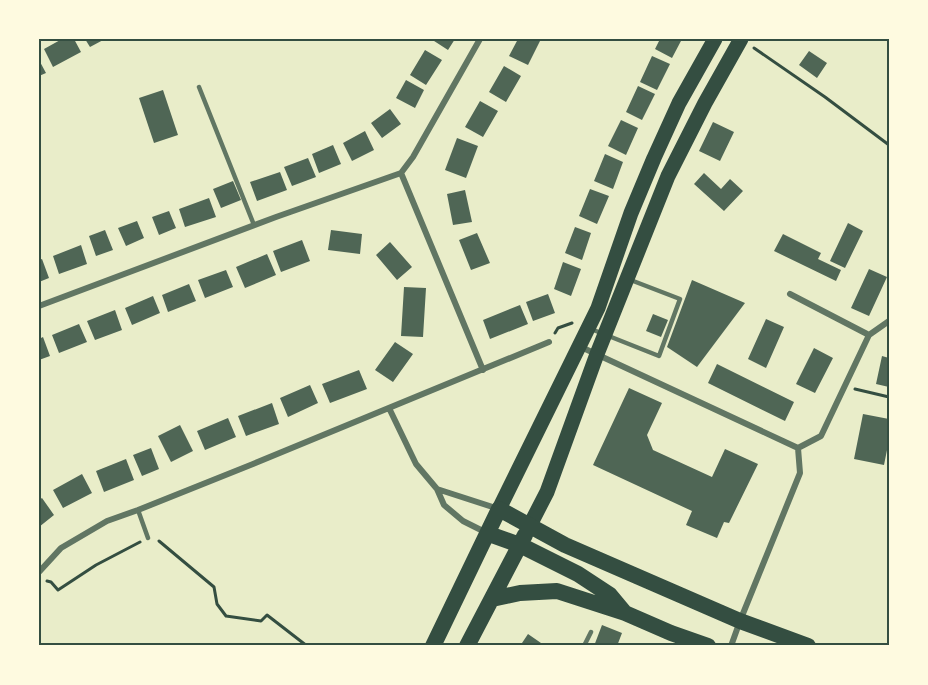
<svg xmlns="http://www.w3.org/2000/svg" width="928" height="685" font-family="'Titillium Web',sans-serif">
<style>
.building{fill:#4f6655}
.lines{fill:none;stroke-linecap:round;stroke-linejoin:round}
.path{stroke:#344e41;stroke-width:3}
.service{stroke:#617663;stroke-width:4.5}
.minor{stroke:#617663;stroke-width:6}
.primary{stroke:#344e41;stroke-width:15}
.trunk{stroke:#344e41;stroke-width:16}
.neatline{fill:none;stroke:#344e41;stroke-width:2}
</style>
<rect width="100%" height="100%" fill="#e9edc9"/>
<path class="building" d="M62 39H74L81 52 53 67 44 49Z
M85 39H105L90 47Z
M431 39H455L448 50Z
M518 39H541L528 65 509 56Z
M660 39H682L672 58 655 49Z
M425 50 442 60 426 85 410 75Z
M809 51 827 63 817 78 799 65Z
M652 56 670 64 657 90 640 82Z
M39 60 46 73 39 76Z
M504 66 521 76 506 102 489 92Z
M406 80 424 90 415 108 396 98Z
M638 86 655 94 642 120 626 112Z
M163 90 178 135 154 143 139 98Z
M480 101 498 111 483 137 465 127Z
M390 109 401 124 382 138 371 123Z
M621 120 638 128 626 155 608 146Z
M713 122 734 132 720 161 699 151Z
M365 131 374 150 352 161 343 143Z
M457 138 478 146 466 178 445 170Z
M333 145 341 164 319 173 312 154Z
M605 154 623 162 613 189 594 181Z
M308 158 316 177 292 186 284 167Z
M280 172 287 190 257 201 250 182Z
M704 173 721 189 730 179 743 191 724 211 694 184Z
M233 181 241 200 221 208 213 189Z
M590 189 609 196 597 224 579 216Z
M465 190 472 222 453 225 447 194Z
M209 198 216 217 185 227 179 209Z
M169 211 176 228 159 235 152 217Z
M137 221 144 238 126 246 118 228Z
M848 223 863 231 845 268 830 261Z
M575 227 591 233 582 260 565 253Z
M105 230 113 250 96 256 89 236Z
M331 230 362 234 360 254 328 250Z
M477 233 490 263 471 270 459 240Z
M783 234 821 253 818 259 841 270 836 281 774 251Z
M302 240 310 261 281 272 273 251Z
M390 242 412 267 397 280 376 255Z
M81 245 87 264 59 274 53 256Z
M267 254 276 275 245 288 236 267Z
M42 259 49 278 39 282V260Z
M563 262 581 269 571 296 554 289Z
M869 269 887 277 869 316 851 308Z
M226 270 233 287 205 298 198 280Z
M692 280 745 303 697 367 667 347Z
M189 284 196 301 168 312 162 295Z
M404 287 426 288 423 337 401 336Z
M548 294 555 313 533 321 526 302Z
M153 296 160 313 132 325 125 308Z
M520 305 528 324 490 339 483 320Z
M115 310 122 330 95 340 87 321Z
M653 314 668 320 661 337 646 331Z
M766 319 784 327 766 368 748 359Z
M79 324 87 342 59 353 52 335Z
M43 337 50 356 39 360V339Z
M395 342 413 354 393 382 375 370Z
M814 348 833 358 815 393 796 384Z
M882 356 889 358V387L876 384Z
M717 364 794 402 785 421 708 383Z
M359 370 367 389 330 403 322 384Z
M310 385 318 403 288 417 280 398Z
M629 388 662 403 647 435 653 450 712 477 725 449 758 464 729 523 724 522 717 538 686 525 692 511 593 465Z
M272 403 279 424 246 436 238 416Z
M863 414 889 419V440L884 465 854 459Z
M228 418 236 437 205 450 197 431Z
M180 425 193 451 171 462 158 436Z
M151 448 159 469 142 476 133 455Z
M126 459 134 480 104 492 96 471Z
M82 474 92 493 63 508 53 490Z
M42 498 54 515 39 527V500Z
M602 625 622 633 617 646H594Z
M528 634 541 643 539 646H520Z"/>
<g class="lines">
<path class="path" d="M754 48 825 97 889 145
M555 333 558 328 572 323
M855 389 889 397
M159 541 214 587 217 604 226 616 261 621 267 615 307 646
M47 581 51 582 58 590 96 565 140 542"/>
<path class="service" d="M199 87 254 225
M591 329 659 356 680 299 628 279
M138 510 148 538
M584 646 591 632"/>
<path class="minor" d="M401 173 483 370
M790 294 869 335
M39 306 276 217 401 173 413 157 480 39
M581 347 798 448 821 436 869 335 889 321
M389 408 416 464 437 489 444 505 463 521 487 533
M437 489 499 509
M39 572 61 548 107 521 138 510 253 464 549 342
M731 646 740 621 800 473 798 448"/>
<path class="primary" d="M499 509 598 308 631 213 654 158 679 103 715 39
M530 525 547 492 597 354 668 176 705 103 741 39"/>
<path class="trunk" d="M489 534 520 545 578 574 610 595 625 613 671 633 708 646
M492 599 520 593 557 591 625 613
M433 646 499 509 565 545 740 621 808 646
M467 646 525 535"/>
</g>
<rect width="928" height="685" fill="none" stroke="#fefae0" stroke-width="81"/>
<rect x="40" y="40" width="848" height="604" class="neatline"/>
</svg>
